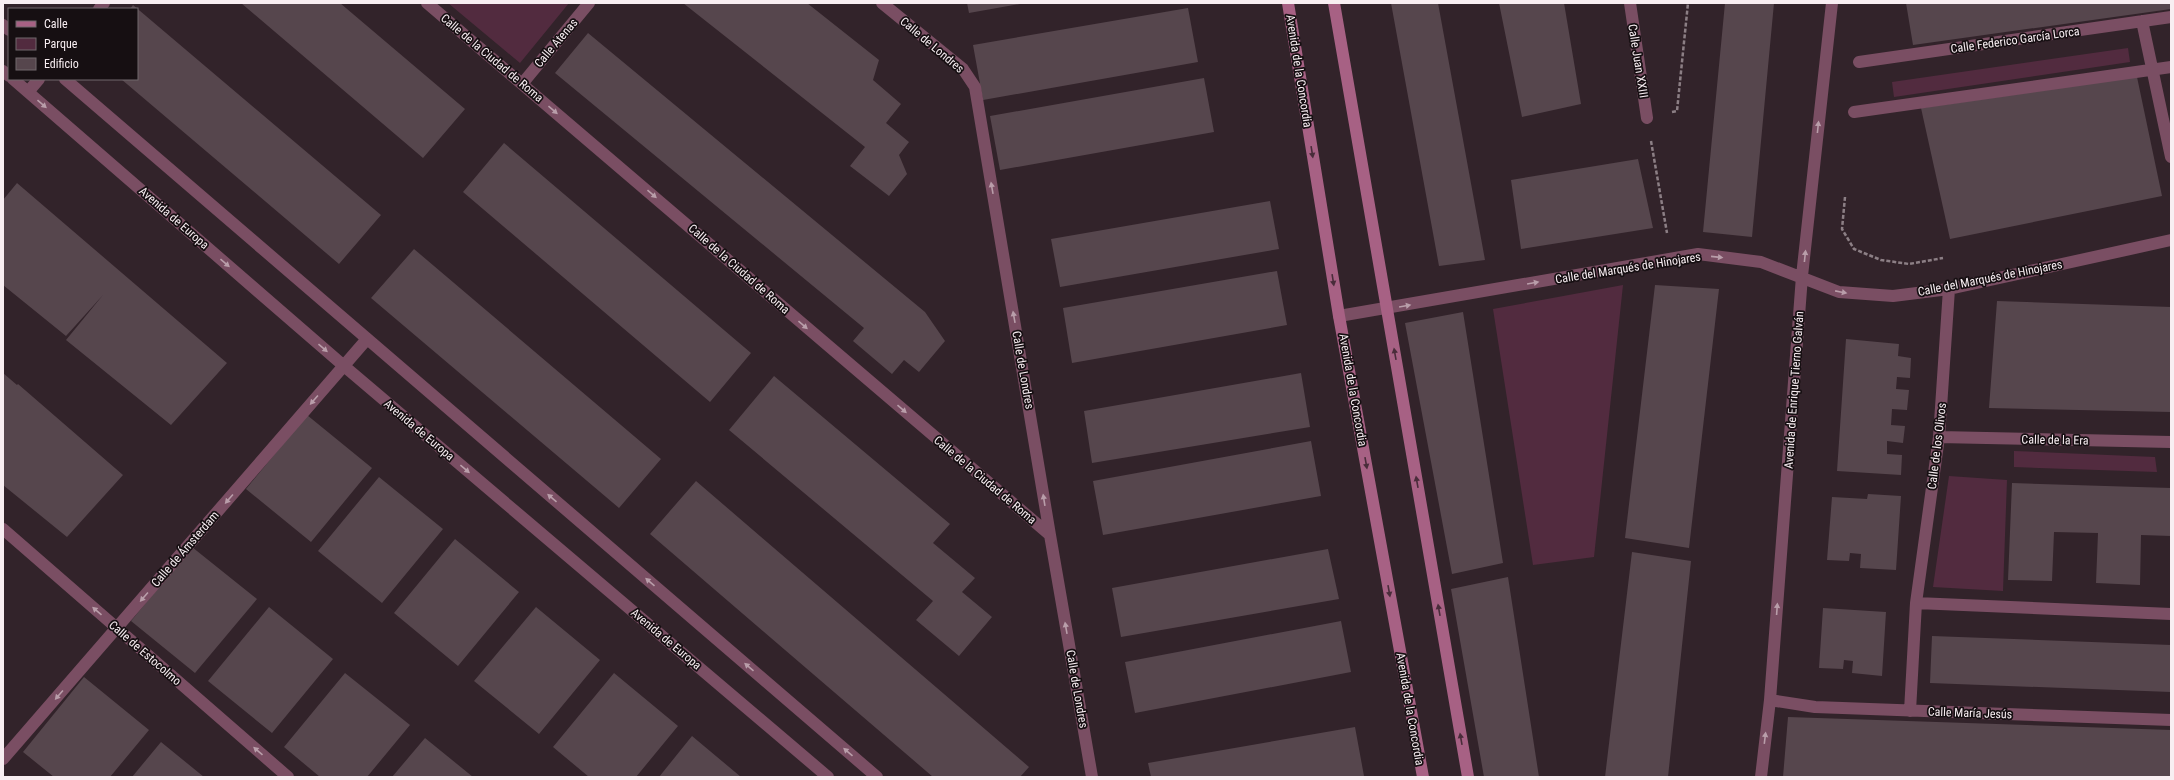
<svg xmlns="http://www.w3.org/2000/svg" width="2174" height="780" font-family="'Roboto Condensed',sans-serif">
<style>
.green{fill:#522b3f}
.building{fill:#56464d}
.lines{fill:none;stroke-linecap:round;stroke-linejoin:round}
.path{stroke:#8c7f85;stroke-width:2.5;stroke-dasharray:4 2;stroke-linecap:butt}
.street{stroke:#7a4e63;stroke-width:12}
.secondary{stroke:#a76184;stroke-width:12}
.oneway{fill:#b99eaa}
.oneway2{fill:#492c3a}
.labels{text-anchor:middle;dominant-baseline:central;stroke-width:3.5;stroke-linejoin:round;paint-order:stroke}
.street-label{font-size:12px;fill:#f8eef2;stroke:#160f12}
</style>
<rect width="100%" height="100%" fill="#32232a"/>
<path class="green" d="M448 3H569L520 63Z
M2128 48 2130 62 1894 97 1892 82Z
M1623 285 1594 557 1533 565 1493 309Z
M2014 451 2155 457 2157 472 2014 467Z
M1949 476 2007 480 2003 591 1933 587Z"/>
<path class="building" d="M241 3H340L465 109 423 158Z
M683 3H807L879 60 873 80 901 104 886 123 909 142 899 155 907 174 889 196 850 166 865 147Z
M967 3H1020V4L969 13Z
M1391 3H1438L1485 260 1439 266Z
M1499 3H1564L1581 104 1522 117Z
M1725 3H1774L1752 237 1703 232Z
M1906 3H2171V9L1913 45Z
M133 5 381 215 339 264 121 79H137V9H130Z
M1188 8 1198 62 983 100 973 45Z
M588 33 925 312 945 341 919 372 904 360 892 374 853 341 864 328 555 73Z
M2137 77 2162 196 1950 239 1921 108Z
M1204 78 1214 132 1000 170 990 116Z
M504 143 751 353 710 402 463 192Z
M1638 159 1653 228 1521 249 1511 180Z
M17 183 227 363 171 425 66 340 103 295 66 336 3 285V200Z
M1270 201 1279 249 1060 287 1051 239Z
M414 249 661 459 619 508 371 298Z
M1277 271 1287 325 1072 363 1063 308Z
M1655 285 1719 289 1689 548 1625 538Z
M1997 301 2171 307V412L1989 408Z
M1463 312 1503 563 1452 574 1405 323Z
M1846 339 1899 344 1898 356 1911 358 1910 378 1897 377 1896 389 1909 390 1907 410 1892 409 1891 425 1905 426 1903 443 1887 441V454L1902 455 1901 475 1837 471Z
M3 373 17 385 18 384 123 475 67 537 3 485Z
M1301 373 1310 427 1092 463 1084 411Z
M774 376 950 524 933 543 975 578 962 592 992 617 959 656 916 620 933 601 729 430Z
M307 415 372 468 311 542 246 489Z
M1311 441 1321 496 1103 535 1093 481Z
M379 477 443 529 382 603 318 551Z
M696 481 1029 767 1020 777H933L650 534Z
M2012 483 2171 488V536L2141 535 2140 585 2096 583 2098 533 2054 532 2052 581 2008 580Z
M1868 494 1901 496 1896 570 1860 568 1861 554 1850 553 1849 561 1827 560 1832 497 1867 499Z
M455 539 519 592 458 666 394 613Z
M192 547 257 599 195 673 131 621Z
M1328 549 1339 599 1121 637 1112 588Z
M1632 552 1691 561 1668 777H1605Z
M1508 577 1539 777H1484L1451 589Z
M269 607 333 659 272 733 208 681Z
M536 607 600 660 539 734 474 681Z
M1823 608 1886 612 1882 676 1852 673 1853 661 1844 660 1843 669 1819 668Z
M1341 621 1351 672 1135 713 1125 662Z
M1932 636 2171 645V692L1930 683Z
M345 673 410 725 367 777H320L284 747Z
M614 673 678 726 636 777H589L553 747Z
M84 677 149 730 110 777H54L23 752Z
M1788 717 2171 730V777H1783Z
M1355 727 1364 776 1151 777 1148 763Z
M692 736 741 777H659Z
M425 738 473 777H392Z
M161 742 204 777H132Z"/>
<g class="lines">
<path class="path" d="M1672 112 1677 111 1688 3
M1651 141 1667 233
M1845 197 1842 229 1854 249 1881 260 1909 264 1943 258"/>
<path class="street" d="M427 3 1050 535
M882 3 963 69 975 87 1050 535 1092 777
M1630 3 1647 118
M99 9 104 3
M2142 21 2171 157
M3 25 9 30
M1859 62 2171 17
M3 71 9 76
M13 79 344 366 828 777
M65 79 877 777
M522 84 589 3
M28 92 39 79
M1854 112 2171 67
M1339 316 1698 254 1761 262 1839 292 1893 296 1949 289 2171 240
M1939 437 2171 442
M3 529 288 777
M1916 603 2171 614
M1770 700 1815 707 2171 720
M1910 711 1916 603 1939 437 1949 289
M3 759 367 339
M1761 777 1770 700 1802 276 1832 3"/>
<path class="secondary" d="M1288 3 1339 316 1423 777
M1334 3 1468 777"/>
</g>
<defs><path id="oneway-solid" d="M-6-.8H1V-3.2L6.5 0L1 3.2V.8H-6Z"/></defs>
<g class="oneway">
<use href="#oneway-solid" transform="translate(42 104) rotate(41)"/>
<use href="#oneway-solid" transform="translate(553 110) rotate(41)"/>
<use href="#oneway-solid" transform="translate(1818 127) rotate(-84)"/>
<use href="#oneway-solid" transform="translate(992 188) rotate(-100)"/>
<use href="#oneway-solid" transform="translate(652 194) rotate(41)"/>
<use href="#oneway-solid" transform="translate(1805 256) rotate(-84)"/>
<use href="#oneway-solid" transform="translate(1717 257) rotate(6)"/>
<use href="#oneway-solid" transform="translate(225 263) rotate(41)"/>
<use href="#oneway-solid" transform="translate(1533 283) rotate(-10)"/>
<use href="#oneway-solid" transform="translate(1841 292) rotate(11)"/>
<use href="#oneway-solid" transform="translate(1405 306) rotate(-10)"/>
<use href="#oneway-solid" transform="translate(1014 317) rotate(-100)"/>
<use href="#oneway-solid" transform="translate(803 325) rotate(41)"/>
<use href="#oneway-solid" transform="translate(323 348) rotate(41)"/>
<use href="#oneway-solid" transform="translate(314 400) rotate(131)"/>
<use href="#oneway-solid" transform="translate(902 409) rotate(41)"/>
<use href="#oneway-solid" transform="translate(465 469) rotate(40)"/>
<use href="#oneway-solid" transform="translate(552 498) rotate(-139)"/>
<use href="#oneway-solid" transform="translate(229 499) rotate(131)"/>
<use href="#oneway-solid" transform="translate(1044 500) rotate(-99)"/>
<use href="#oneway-solid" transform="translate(650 582) rotate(-139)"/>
<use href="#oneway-solid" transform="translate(144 597) rotate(131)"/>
<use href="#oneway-solid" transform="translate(1777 609) rotate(-86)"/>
<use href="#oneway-solid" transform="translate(97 611) rotate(-139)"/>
<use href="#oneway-solid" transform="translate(1066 628) rotate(-100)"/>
<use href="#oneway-solid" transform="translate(749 667) rotate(-139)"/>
<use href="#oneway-solid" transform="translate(59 695) rotate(131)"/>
<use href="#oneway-solid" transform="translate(1765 738) rotate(-83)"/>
<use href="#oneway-solid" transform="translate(258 751) rotate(-139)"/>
<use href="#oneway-solid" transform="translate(848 752) rotate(-139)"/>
</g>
<g class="oneway2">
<use href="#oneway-solid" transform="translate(1312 152) rotate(81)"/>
<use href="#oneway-solid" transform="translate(1333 280) rotate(81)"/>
<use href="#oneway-solid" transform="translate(1395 354) rotate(-100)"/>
<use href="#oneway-solid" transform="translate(1366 463) rotate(80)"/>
<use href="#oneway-solid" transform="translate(1417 482) rotate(-100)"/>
<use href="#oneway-solid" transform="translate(1389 591) rotate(80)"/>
<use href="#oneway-solid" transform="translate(1439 610) rotate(-100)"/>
<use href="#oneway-solid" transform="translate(1461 739) rotate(-100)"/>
</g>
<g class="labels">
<g class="street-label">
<text transform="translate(2015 40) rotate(-8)">Calle Federico García Lorca</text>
<text transform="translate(556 43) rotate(-50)">Calle Atenas</text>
<text transform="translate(932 45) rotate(40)">Calle de Londres</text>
<text transform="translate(492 58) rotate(40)">Calle de la Ciudad de Roma</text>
<text transform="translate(1638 61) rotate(81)">Calle Juan XXIII</text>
<text transform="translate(1299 71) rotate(81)">Avenida de la Concordia</text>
<text transform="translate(174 218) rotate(41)">Avenida de Europa</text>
<text transform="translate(1628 268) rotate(-9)">Calle del Marqués de Hinojares</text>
<text transform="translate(739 269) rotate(41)">Calle de la Ciudad de Roma</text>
<text transform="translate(1990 278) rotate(-11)">Calle del Marqués de Hinojares</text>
<text transform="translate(1023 370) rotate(80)">Calle de Londres</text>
<text transform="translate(1353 390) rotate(80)">Avenida de la Concordia</text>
<text transform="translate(1794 390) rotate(-86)">Avenida de Enrique Tierno Galván</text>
<text transform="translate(419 430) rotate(40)">Avenida de Europa</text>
<text transform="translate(2055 440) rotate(1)">Calle de la Era</text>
<text transform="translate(1937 446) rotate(-83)">Calle de los Olivos</text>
<text transform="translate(985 480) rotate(40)">Calle de la Ciudad de Roma</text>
<text transform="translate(185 549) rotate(-49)">Calle de Ámsterdam</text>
<text transform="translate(666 639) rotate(40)">Avenida de Europa</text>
<text transform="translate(145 653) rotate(41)">Calle de Estocolmo</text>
<text transform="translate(1077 689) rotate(80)">Calle de Londres</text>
<text transform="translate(1410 709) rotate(80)">Avenida de la Concordia</text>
<text transform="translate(1970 713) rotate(2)">Calle María Jesús</text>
</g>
</g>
<rect width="2174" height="780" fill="none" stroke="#f8eef2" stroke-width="8"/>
<rect x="8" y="8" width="130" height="72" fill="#160f12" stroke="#70686c"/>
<rect x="16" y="21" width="20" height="6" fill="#a76184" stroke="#70686c"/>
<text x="44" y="28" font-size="12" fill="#f8eef2">Calle</text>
<rect x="16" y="38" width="20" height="12" fill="#522b3f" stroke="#70686c"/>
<text x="44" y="48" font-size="12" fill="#f8eef2">Parque</text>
<rect x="16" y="58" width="20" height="12" fill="#56464d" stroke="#70686c"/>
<text x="44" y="68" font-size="12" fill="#f8eef2">Edificio</text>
</svg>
